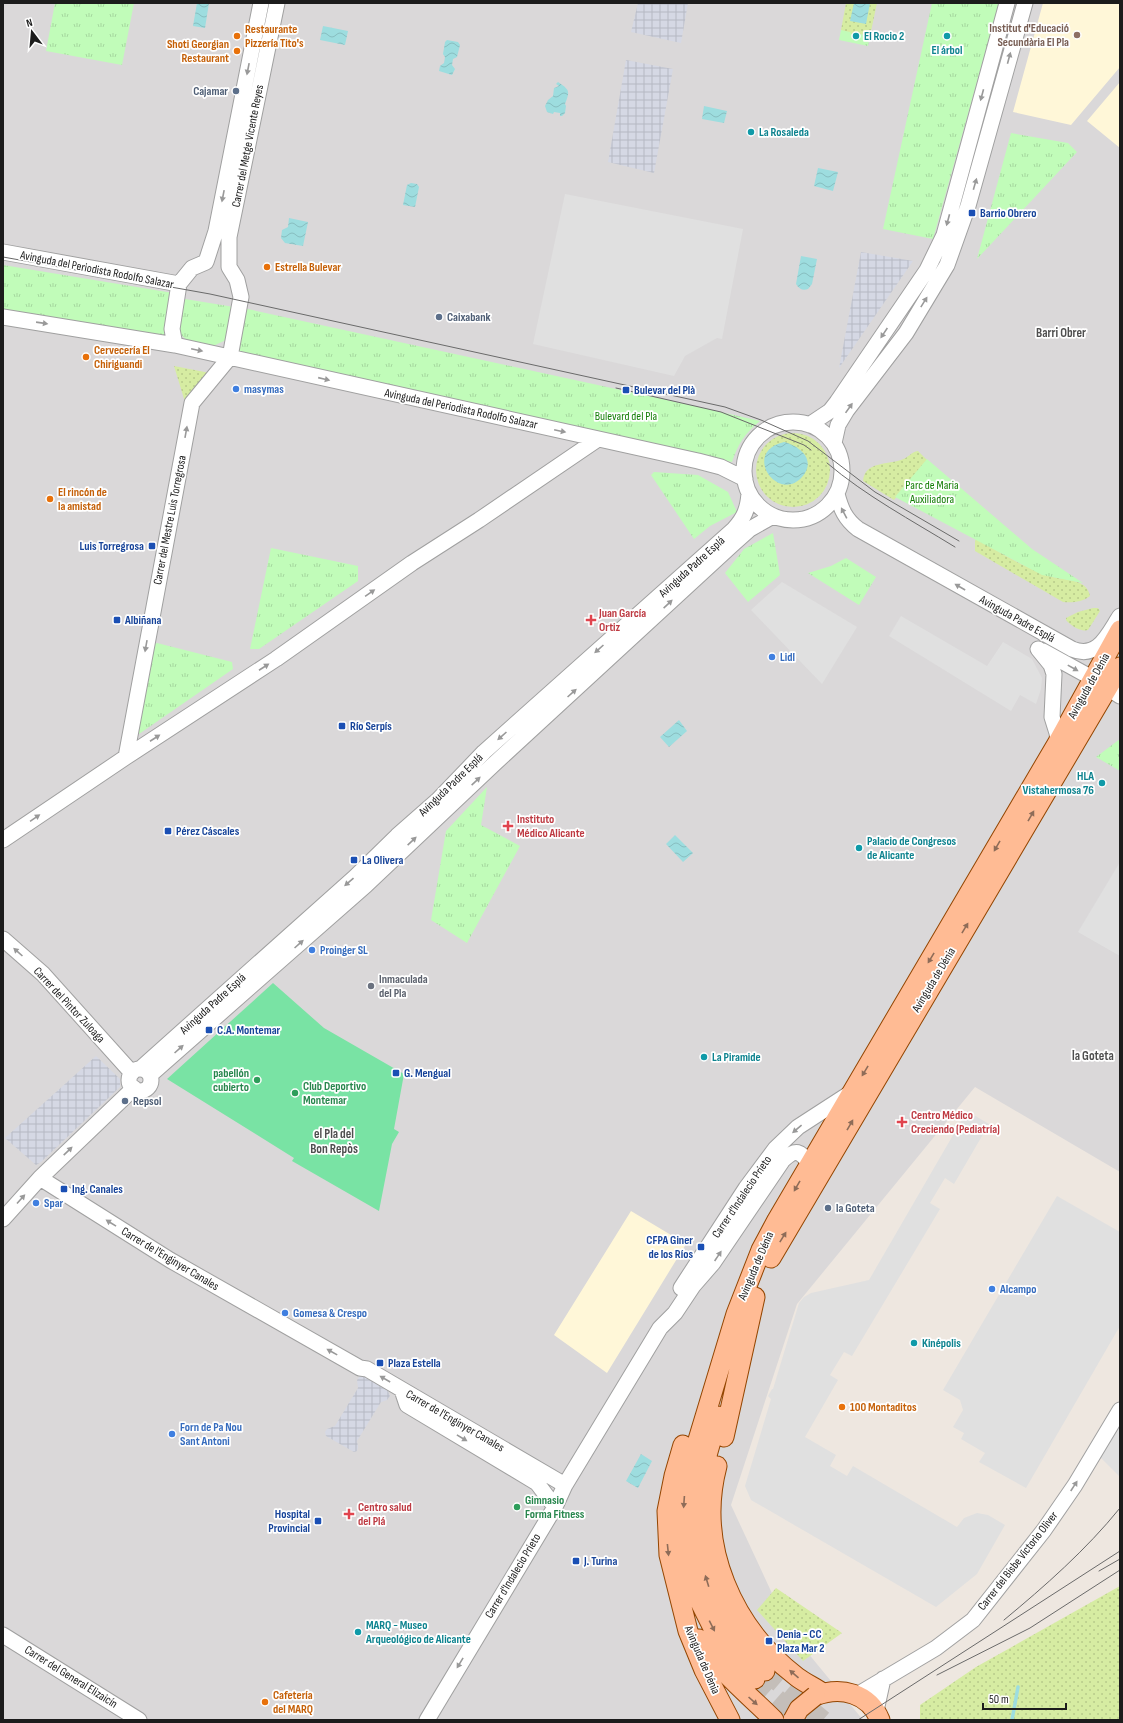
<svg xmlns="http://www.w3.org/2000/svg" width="1123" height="1723" font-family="'Sofia Sans Condensed',sans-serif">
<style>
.residential{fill:#dad8d9}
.education{fill:#fff7d8}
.grass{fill:url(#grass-dots)}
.park{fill:url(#park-tufts)}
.pitch{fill:#79e3a4}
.parking{fill:#e0e0e0}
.plaza{fill:url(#plaza-grid)}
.water{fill:url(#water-waves)}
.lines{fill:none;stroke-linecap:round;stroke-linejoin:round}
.stream{stroke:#9ddddf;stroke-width:3.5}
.primary-tunnel{stroke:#c4beb9;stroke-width:19;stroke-dasharray:19 10;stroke-linecap:butt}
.tertiary-casing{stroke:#a0a0a0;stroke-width:17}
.primary-casing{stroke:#934500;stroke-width:21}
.tertiary{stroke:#fff;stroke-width:15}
.primary{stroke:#ffbb94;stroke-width:19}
.tram{stroke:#6a6a6a;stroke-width:1}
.primary-bridge-casing{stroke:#934500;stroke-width:21;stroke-linecap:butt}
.primary-bridge{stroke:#ffbb94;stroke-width:19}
.oneway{fill:#999}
.oneway2{fill:#8e6c58}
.education-dot{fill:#8d6e63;stroke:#fff;stroke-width:1.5}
.food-dot{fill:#e8710a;stroke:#fff;stroke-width:1.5}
.culture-dot{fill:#0f9aa8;stroke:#fff;stroke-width:1.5}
.service-dot{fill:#5c6f8a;stroke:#fff;stroke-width:1.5}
.transit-dot{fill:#1a4fb4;stroke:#fff;stroke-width:1.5}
.shop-dot{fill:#3f7fe0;stroke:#fff;stroke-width:1.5}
.health-dot{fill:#e0444e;stroke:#fff;stroke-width:1.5}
.worship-dot{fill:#6b7280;stroke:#fff;stroke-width:1.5}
.leisure-dot{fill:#2e9e5b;stroke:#fff;stroke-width:1.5}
.labels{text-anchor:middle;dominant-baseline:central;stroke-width:3.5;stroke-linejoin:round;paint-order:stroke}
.education-label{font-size:12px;font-weight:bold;fill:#785e54;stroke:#fff;text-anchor:end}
.food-label{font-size:12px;font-weight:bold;fill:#c56008;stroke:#fff;text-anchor:start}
.culture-label{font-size:12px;font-weight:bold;fill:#0d838f;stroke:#fff;text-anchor:start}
.service-label{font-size:12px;font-weight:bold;fill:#4e5e75;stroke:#fff;text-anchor:start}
.street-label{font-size:12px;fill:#1c1c1c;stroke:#fff}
.transit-label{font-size:12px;font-weight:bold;fill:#164399;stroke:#fff;text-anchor:start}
.shop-label{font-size:12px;font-weight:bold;fill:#366cbe;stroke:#fff;text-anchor:start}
.park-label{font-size:12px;fill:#137e05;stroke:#fff}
.health-label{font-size:12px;font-weight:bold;fill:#be3a42;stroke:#fff;text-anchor:start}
.worship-label{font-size:12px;font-weight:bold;fill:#5b616d;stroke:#fff;text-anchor:start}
.leisure-label{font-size:12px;font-weight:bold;fill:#27864d;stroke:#fff;text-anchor:start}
.neighbourhood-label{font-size:13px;font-weight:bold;fill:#4f4f4f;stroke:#fff}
</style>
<defs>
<pattern id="grass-dots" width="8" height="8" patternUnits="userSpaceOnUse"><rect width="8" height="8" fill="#d6eca2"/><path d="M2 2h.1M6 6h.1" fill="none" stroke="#b7ca8b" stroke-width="1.8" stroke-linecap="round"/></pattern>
<pattern id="park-tufts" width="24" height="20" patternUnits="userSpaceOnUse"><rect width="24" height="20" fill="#c1fcb9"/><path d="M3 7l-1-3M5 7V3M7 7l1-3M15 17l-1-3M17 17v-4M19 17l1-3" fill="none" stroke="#a5d79e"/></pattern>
<pattern id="plaza-grid" width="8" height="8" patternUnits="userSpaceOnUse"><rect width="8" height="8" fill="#d5d8e4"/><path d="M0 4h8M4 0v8" fill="none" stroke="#b6b9c3"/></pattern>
<pattern id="water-waves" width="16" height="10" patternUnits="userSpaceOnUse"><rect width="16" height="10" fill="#9ddddf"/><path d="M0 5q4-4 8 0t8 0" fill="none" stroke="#87bdbf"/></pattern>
</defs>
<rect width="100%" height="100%" fill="#eee7e0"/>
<path class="residential" d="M3 3H1120V1172L975 1087 797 1304 731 1505 789 1630 863 1720H3Z"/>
<path class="education" d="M1043 3H1120V67L1071 125 1013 112Z
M1120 82V148L1087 121Z
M631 1211 686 1244 607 1373 554 1335Z"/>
<path class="grass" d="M846 3H877L870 36 859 34 853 36 841 30Z
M174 366 210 373 185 402Z
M756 470a37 37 0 1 1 74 0a37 37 0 1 1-74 0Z
M918 451 941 474 921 469 894 500 863 481C865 461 887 465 901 460 908 458 911 452 918 451Z
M977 537C987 540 991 547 999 552 1014 561 1031 569 1046 575 1061 581 1087 577 1090 596 1083 602 1072 603 1063 602L975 551V541Z
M1093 608H1098L1100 611 1088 630C1081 632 1071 626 1066 620V618L1078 612Z
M1120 1586V1720H920V1705L976 1667Z
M776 1588 842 1633 803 1661 757 1610Z"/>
<path class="park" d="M55 3H134L122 65 46 51Z
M932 3H999L933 239 883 229Z
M841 30 850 32 853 36 859 34 870 36 868 46 839 40Z
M1011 133 1068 143 1077 152 977 259Z
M3 265 173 293 163 339 3 311Z
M185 299 234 307 226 340 211 347 189 342 180 334 179 321Z
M243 308 699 407 760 421C745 433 738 444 732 462L236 355Z
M927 459 1032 549 1083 583 1042 575 895 497Z
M654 472 698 475 728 492 737 512 710 526 694 539 651 475Z
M773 533 780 575 748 602 725 573 744 549Z
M271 548 358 566V581L259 649H250Z
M846 558 876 577 859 605 808 573 831 566Z
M157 643 232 662 233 669 139 734 132 731 149 646Z
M1120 739V771L1096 757Z
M487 787 481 825 520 846 467 943 431 920 446 831Z"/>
<path class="pitch" d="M273 983 324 1028 404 1074 394 1129 399 1132 392 1144 379 1211 292 1161 294 1158 167 1079Z"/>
<path class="parking" d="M565 194 743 229 722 339 717 338 685 356 674 376 533 344Z
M782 582 857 627 822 684 751 610Z
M901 616 987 666 1003 642 1032 659 1042 678 1041 689 1036 704 1020 695 1011 711 889 636Z
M1120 862V956L1078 932Z
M967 1111 989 1124 954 1184 945 1178 930 1203 940 1209 852 1356 844 1352 830 1375 838 1380 805 1437 836 1455 830 1466 847 1476 853 1466 957 1527 964 1518 977 1513 988 1515 1005 1525 977 1574 936 1607 751 1500 745 1486 771 1399 768 1396 772 1389H773L799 1303 804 1297 811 1293 869 1280Z
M1057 1196 1120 1232V1326L1026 1488 979 1462 985 1453 961 1439 964 1433 953 1427 963 1410 960 1400 943 1390Z
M1120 1419V1475L1119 1476 1099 1456Z"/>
<path class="plaza" d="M638 3H688L681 43 631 32Z
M626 60 673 69 654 173 608 162Z
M861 252 913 261 839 368Z
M96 1056 120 1079V1087L41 1162 36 1165 5 1138Z
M360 1376H363L388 1391 390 1396 387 1400 381 1402 357 1441 358 1447 357 1451 354 1452 326 1436 325 1432 327 1429 335 1426 358 1388 357 1380Z"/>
<path class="water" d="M197 3H209L205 28 193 26Z
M854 3H870L866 24 850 21Z
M323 26 348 31 345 45 320 40Z
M447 40 458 42 460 45 457 57 453 59 452 65 455 69 452 75 439 71 440 66 444 63 445 57 443 54 445 42Z
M558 82C570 90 570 91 565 104L566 106 565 113 562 116H560V113L554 112 553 114 547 112 545 106 548 100 553 96 554 88 559 86 556 84Z
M704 106 727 111 724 123 702 119Z
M818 168 838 172 833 191 814 186Z
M411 183 417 184 419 187 415 207 403 205 407 185Z
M289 218 308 222 303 246 285 243 281 238 282 230 288 227Z
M801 256 817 259 812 284 808 289C803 291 799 289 796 284Z
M784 442C800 446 817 460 802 477 778 504 741 452 784 442Z
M679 720 687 731 669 747 660 737Z
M675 835 693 853 683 862 666 844Z
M641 1454 652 1461 638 1488 626 1481Z"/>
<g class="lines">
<path class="stream" d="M1012 1720 1018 1687"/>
<path class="primary-tunnel" d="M765 1671 823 1720
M755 1679 801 1720"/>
<g class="tertiary-casing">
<path id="tertiary" d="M3 252 179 284
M3 317 175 345 698 461 721 467 745 479
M175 345 172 329 179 284 192 268 206 262 216 231 261 3
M744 471a49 49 0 1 1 98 0a49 49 0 1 1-98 0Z
M809 425 830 411 837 402 927 270 944 235 1007 3
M834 443 838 425 847 410 906 333 947 265 968 206 1025 3
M837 494C841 509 845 519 858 529L1072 649C1098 660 1108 634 1120 616
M1038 649 1051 665 1054 674 1052 717 1057 733 1058 742
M1043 651 1092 678 1120 696
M126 757 192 403 230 357 241 297 237 280 229 267V237L277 3
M3 840 126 757 276 659 412 563 479 520 598 439
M3 939 43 974 132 1073
M140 1069 355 877 397 836 438 800 484 752 734 529C744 518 748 509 749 493
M129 1080a11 11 0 1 1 22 0a11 11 0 1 1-22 0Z
M150 1075 366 885 494 764 732 545 750 529 773 516
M40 1178 170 1260 360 1368 367 1369 565 1485
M3 1219 40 1178 134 1088
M681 1288 746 1188 775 1149 798 1127 852 1092
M402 1390 407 1405 537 1483 555 1507
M3 1635 139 1720
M857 1695 936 1648 973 1620 1044 1530 1075 1485 1120 1410
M876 1711 883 1679
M427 1720 555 1507 565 1485 660 1328 675 1313 693 1286 713 1263 783 1160C796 1148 800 1151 810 1164"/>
</g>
<g class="primary-casing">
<path id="primary" d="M771 1258 1120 667
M718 1416C712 1440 703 1465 699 1490 691 1534 702 1587 726 1625 737 1642 751 1656 765 1671
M724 1437 755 1297
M683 1445 674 1476 667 1511 669 1555 688 1631 704 1670 730 1720
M717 1466C696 1546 733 1628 797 1677 805 1683 814 1687 823 1693
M699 1639C719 1672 748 1694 774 1720
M755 1679 730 1653 715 1632 696 1594 690 1573 683 1527 684 1497 691 1463 736 1314 761 1250 777 1220 1058 742 1120 630
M815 1696C841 1686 869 1693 880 1720"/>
</g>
<use href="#tertiary" class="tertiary"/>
<use href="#primary" class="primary"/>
<path class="tram" d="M3 257 210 294 725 407 761 420 808 441 875 492 959 541
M616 388 721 412 804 445 811 450
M827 463C866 496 911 520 955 547
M1099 1571 1120 1559
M1004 1620C1045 1586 1086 1550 1120 1508
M937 1675 1030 1628 1120 1570
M858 1720 1120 1551"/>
<g class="primary-bridge-casing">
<path id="primary-bridge" d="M793 1720 799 1709 815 1696"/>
</g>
<use href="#primary-bridge" class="primary-bridge"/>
</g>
<defs><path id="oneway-solid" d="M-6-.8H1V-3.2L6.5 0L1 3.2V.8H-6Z"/></defs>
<g class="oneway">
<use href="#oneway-solid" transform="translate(1009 58) rotate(-75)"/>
<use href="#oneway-solid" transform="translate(248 69) rotate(101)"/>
<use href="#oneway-solid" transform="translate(982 95) rotate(105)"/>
<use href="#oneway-solid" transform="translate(975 184) rotate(-74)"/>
<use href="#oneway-solid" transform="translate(223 196) rotate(101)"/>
<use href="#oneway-solid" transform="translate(948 220) rotate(105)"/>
<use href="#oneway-solid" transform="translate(924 302) rotate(-58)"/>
<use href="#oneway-solid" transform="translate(42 323) rotate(8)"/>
<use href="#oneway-solid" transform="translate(884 333) rotate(124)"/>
<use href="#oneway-solid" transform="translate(197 350) rotate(12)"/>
<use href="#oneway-solid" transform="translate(324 379) rotate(13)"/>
<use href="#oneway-solid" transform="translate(849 408) rotate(-55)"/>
<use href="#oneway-solid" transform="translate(560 431) rotate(12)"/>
<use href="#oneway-solid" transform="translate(186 432) rotate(-80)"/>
<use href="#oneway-solid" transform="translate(844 513) rotate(-118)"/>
<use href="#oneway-solid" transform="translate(960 587) rotate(-150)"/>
<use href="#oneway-solid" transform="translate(370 593) rotate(-35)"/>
<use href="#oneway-solid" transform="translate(668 604) rotate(-43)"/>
<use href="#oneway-solid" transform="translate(146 646) rotate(100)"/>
<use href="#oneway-solid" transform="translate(599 649) rotate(138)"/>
<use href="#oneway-solid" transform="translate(264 667) rotate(-33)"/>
<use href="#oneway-solid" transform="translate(1073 668) rotate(29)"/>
<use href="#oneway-solid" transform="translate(572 693) rotate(-42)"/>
<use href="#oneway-solid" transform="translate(502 736) rotate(138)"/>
<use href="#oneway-solid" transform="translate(155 738) rotate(-33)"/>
<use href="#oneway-solid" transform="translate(476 781) rotate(-43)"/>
<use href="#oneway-solid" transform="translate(35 818) rotate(-34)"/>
<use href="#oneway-solid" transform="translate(412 841) rotate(-43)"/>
<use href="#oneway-solid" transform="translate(349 882) rotate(139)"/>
<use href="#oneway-solid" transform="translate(299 944) rotate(-42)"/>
<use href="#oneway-solid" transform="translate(18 952) rotate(-138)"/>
<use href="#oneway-solid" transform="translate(179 1049) rotate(-42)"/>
<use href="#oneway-solid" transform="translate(797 1129) rotate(140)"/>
<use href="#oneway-solid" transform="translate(68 1151) rotate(-44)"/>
<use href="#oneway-solid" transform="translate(21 1199) rotate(-48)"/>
<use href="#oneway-solid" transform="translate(111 1223) rotate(-148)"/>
<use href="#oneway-solid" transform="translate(718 1256) rotate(-56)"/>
<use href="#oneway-solid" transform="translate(332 1352) rotate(-151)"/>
<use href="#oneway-solid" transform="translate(385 1379) rotate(-150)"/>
<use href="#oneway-solid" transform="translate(462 1438) rotate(31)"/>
<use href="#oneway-solid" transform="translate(1074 1486) rotate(-57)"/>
<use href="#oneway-solid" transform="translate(460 1663) rotate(121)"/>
</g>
<g class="oneway2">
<use href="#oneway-solid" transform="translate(1031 816) rotate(-60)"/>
<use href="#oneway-solid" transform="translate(997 846) rotate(120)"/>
<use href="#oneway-solid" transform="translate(965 928) rotate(-59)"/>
<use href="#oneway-solid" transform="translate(931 958) rotate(121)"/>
<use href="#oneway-solid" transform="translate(865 1071) rotate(121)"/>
<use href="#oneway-solid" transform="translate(850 1125) rotate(-60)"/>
<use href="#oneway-solid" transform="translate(797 1186) rotate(120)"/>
<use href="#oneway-solid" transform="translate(783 1237) rotate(-58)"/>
<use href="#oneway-solid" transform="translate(684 1502) rotate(94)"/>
<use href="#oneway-solid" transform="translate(668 1550) rotate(84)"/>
<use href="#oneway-solid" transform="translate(707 1581) rotate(-107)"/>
<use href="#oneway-solid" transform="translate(712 1626) rotate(63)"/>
<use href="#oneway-solid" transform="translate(794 1674) rotate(-139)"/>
<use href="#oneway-solid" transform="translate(753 1701) rotate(42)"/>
</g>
<circle class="education-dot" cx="1077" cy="35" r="4"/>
<g class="food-dot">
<circle cx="237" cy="36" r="4"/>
<circle cx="237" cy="51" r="4"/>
<circle cx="267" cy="267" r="4"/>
<circle cx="86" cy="357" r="4"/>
<circle cx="50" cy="499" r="4"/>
<circle cx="842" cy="1407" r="4"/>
<circle cx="265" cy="1702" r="4"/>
</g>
<g class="culture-dot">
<circle cx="856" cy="36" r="4"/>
<circle cx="947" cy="36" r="4"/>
<circle cx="751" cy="132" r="4"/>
<circle cx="1102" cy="783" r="4"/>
<circle cx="859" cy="848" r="4"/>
<circle cx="704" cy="1057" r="4"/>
<circle cx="914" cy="1343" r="4"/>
<circle cx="358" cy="1632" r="4"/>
</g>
<g class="service-dot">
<circle cx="236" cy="91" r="4"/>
<circle cx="439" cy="317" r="4"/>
<circle cx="125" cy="1101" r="4"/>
<circle cx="828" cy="1208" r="4"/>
</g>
<g class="transit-dot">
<rect x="968" y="209" width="8" height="8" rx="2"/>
<rect x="622" y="386" width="8" height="8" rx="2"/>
<rect x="148" y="542" width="8" height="8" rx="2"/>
<rect x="113" y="616" width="8" height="8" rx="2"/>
<rect x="338" y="722" width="8" height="8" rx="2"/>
<rect x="164" y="827" width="8" height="8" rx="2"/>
<rect x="350" y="856" width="8" height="8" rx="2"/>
<rect x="205" y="1026" width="8" height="8" rx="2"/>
<rect x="392" y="1069" width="8" height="8" rx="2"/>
<rect x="60" y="1185" width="8" height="8" rx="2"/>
<rect x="697" y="1243" width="8" height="8" rx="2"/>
<rect x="376" y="1359" width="8" height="8" rx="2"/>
<rect x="314" y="1517" width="8" height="8" rx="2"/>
<rect x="572" y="1557" width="8" height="8" rx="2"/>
<rect x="765" y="1637" width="8" height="8" rx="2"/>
</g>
<g class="shop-dot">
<circle cx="236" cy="389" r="4"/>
<circle cx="772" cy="657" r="4"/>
<circle cx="312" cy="950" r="4"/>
<circle cx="36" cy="1203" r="4"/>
<circle cx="992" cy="1289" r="4"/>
<circle cx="285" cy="1313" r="4"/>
<circle cx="172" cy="1434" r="4"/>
</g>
<g class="health-dot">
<path d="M589 614h4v4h4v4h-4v4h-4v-4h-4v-4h4z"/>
<path d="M506 820h4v4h4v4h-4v4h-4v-4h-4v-4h4z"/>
<path d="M900 1116h4v4h4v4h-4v4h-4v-4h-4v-4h4z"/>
<path d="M347 1508h4v4h4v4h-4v4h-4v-4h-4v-4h4z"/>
</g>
<circle class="worship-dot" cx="371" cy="986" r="4"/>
<g class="leisure-dot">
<circle cx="257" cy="1080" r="4"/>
<circle cx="295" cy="1093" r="4"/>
<circle cx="517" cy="1507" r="4"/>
</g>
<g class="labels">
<g class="education-label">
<text x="1069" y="28">Institut d'Educació<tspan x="1069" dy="14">Secundària El Pla</tspan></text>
</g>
<g class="food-label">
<text x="245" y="29">Restaurante<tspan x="245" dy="14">Pizzería Tito's</tspan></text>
<text x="229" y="44" text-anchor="end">Shoti Georgian<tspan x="229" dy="14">Restaurant</tspan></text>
<text x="275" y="267">Estrella Bulevar</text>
<text x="94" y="350">Cervecería El<tspan x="94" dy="14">Chiriguandi</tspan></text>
<text x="58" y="492">El rincón de<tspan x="58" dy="14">la amistad</tspan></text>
<text x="850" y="1407">100 Montaditos</text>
<text x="273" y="1695">Cafetería<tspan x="273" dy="14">del MARQ</tspan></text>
</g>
<g class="culture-label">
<text x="864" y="36">El Rocio 2</text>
<text x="947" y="50" text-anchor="middle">El árbol</text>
<text x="759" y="132">La Rosaleda</text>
<text x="1094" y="776" text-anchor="end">HLA<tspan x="1094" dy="14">Vistahermosa 76</tspan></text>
<text x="867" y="841">Palacio de Congresos<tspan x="867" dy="14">de Alicante</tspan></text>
<text x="712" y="1057">La Piramide</text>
<text x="922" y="1343">Kinépolis</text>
<text x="366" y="1625">MARQ - Museo<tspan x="366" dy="14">Arqueológico de Alicante</tspan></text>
</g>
<g class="service-label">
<text x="228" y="91" text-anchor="end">Cajamar</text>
<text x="447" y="317">Caixabank</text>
<text x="133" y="1101">Repsol</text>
<text x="836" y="1208">la Goteta</text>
</g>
<g class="street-label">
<text transform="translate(248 146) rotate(-79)">Carrer del Metge Vicente Reyes</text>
<text transform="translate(97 270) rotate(11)">Avinguda del Periodista Rodolfo Salazar</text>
<text transform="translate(461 409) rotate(12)">Avinguda del Periodista Rodolfo Salazar</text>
<text transform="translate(170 520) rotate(-79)">Carrer del Mestre Luis Torregrosa</text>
<text transform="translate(692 567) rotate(-42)">Avinguda Padre Esplá</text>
<text transform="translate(1017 619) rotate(29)">Avinguda Padre Esplá</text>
<text transform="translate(1089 686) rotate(-61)">Avinguda de Dénia</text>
<text transform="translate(451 785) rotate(-44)">Avinguda Padre Esplá</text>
<text transform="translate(934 980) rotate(-59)">Avinguda de Dénia</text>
<text transform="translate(213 1004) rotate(-42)">Avinguda Padre Esplá</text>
<text transform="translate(69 1005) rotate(47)">Carrer del Pintor Zuloaga</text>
<text transform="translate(742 1197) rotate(-56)">Carrer d'Indalecio Prieto</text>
<text transform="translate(170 1259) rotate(31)">Carrer de l'Enginyer Canales</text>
<text transform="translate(756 1266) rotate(-67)">Avinguda de Dénia</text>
<text transform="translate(455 1421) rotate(30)">Carrer de l'Enginyer Canales</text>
<text transform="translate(1018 1561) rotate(-52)">Carrer del Bisbe Victorio Oliver</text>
<text transform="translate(513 1576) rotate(-59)">Carrer d'Indalecio Prieto</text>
<text transform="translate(702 1660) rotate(67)">Avinguda de Dénia</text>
<text transform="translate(71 1677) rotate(32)">Carrer del General Elizaicín</text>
</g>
<g class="transit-label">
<text x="980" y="213">Barrio Obrero</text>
<text x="634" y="390">Bulevar del Plà</text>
<text x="144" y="546" text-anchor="end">Luis Torregrosa</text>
<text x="125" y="620">Albiñana</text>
<text x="350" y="726">Río Serpís</text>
<text x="176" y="831">Pérez Cáscales</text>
<text x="362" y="860">La Olivera</text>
<text x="217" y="1030">C.A. Montemar</text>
<text x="404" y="1073">G. Mengual</text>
<text x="72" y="1189">Ing. Canales</text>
<text x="693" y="1240" text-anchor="end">CFPA Giner<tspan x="693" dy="14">de los Ríos</tspan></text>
<text x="388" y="1363">Plaza Estella</text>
<text x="310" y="1514" text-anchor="end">Hospital<tspan x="310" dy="14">Provincial</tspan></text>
<text x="584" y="1561">J. Turina</text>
<text x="777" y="1634">Denia - CC<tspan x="777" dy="14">Plaza Mar 2</tspan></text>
</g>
<g class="shop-label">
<text x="244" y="389">masymas</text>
<text x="780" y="657">Lidl</text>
<text x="320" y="950">Proinger SL</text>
<text x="44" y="1203">Spar</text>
<text x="1000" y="1289">Alcampo</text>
<text x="293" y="1313">Gomesa &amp; Crespo</text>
<text x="180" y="1427">Forn de Pa Nou<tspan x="180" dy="14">Sant Antoni</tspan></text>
</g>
<g class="park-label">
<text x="626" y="416">Bulevard del Pla</text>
<text x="932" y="485">Parc de Maria<tspan x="932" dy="14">Auxiliadora</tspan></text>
</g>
<g class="health-label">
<text x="599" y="613">Juan García<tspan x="599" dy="14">Ortiz</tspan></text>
<text x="517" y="819">Instituto<tspan x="517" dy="14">Médico Alicante</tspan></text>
<text x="911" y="1115">Centro Médico<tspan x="911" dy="14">Creciendo (Pediatría)</tspan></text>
<text x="358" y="1507">Centro salud<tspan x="358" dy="14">del Plá</tspan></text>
</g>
<g class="worship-label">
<text x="379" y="979">Inmaculada<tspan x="379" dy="14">del Pla</tspan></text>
</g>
<g class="leisure-label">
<text x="249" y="1073" text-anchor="end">pabellón<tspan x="249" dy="14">cubierto</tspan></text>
<text x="303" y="1086">Club Deportivo<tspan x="303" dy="14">Montemar</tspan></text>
<text x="525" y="1500">Gimnasio<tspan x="525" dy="14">Forma Fitness</tspan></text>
</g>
<g class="neighbourhood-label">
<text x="1061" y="333">Barri Obrer</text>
<text x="1093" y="1056">la Goteta</text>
<text x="334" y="1134">el Pla del<tspan x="334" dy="15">Bon Repòs</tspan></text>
</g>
</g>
<rect width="1123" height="1723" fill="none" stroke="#1c1c1c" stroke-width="8"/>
<g transform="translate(32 32) rotate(344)" stroke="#ffffff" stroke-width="3" paint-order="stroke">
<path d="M0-3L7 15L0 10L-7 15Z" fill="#1c1c1c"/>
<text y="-6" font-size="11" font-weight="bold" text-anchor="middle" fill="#1c1c1c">N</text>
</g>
<path d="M983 1703v6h83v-6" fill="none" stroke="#1c1c1c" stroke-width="2"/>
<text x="989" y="1703" font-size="12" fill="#1c1c1c" stroke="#ffffff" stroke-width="3" paint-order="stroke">50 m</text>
</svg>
